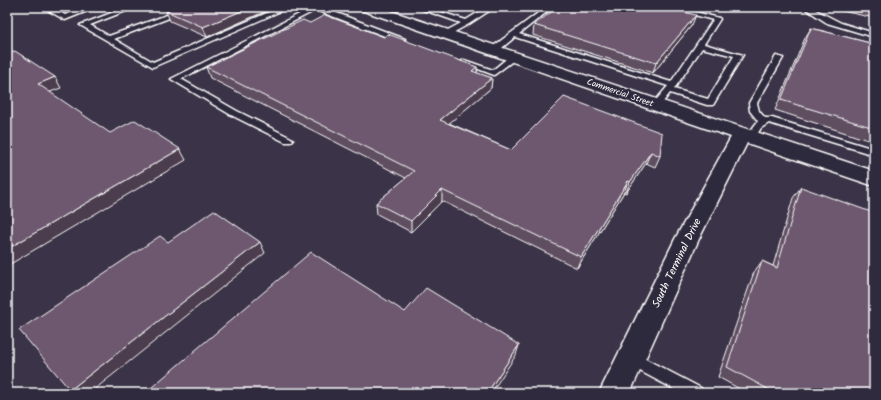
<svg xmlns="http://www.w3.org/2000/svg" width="881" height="400" font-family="Kalam,sans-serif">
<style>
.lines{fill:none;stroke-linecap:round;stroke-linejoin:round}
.service-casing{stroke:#fff;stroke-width:3}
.minor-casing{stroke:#fff;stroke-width:3}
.service{fill:#2f2a3d;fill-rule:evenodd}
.minor{fill:#2f2a3d;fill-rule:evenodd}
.wall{fill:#5e4d60;stroke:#fff}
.shaded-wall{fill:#4c3e4e;stroke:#fff}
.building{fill:#6d5970;stroke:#fff}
.labels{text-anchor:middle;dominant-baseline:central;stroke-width:4;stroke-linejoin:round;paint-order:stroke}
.far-street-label{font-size:9px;fill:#fff;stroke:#2f2a3d}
.street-label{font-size:11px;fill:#fff;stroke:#2f2a3d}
</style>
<rect width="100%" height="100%" fill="#3b3347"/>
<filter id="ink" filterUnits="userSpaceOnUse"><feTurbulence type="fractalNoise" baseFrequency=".025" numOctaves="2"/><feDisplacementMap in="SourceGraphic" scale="8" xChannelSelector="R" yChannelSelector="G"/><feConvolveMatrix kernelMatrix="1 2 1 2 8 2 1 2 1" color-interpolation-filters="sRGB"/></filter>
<g filter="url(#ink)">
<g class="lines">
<g class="service-casing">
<path id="service" d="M42 7H50L65 15 88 7H97L65 20Z
M127 7H136L90 25 109 36 189 7H198L114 39 153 62 281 7H290L153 67 80 25Z
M313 7H321L405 39 398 41 316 10 181 79 237 111 291 138 293 140 291 142H285L231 115 171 79Z
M389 7H397L385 14H381V12Z
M415 7H425L466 20 487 7H495L469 24 447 36 443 34 444 32 461 23Z
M546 7H553L519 34 671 82 713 20 665 7H676L719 18 720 19 704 44 743 55 713 105H707L670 93 659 107 656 108 652 105 668 86 515 37 497 52H491V48ZM702 48 734 56 708 99 674 89Z
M803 7H810L841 23 874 33V37L827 23Z
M511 55 518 57 494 75 460 62 464 60 493 70Z
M776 56 783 58 757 103 759 111 765 118H772L874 149V155L769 123 761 128 754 139H748L746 137 758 121 750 111 749 103Z
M630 351 701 388 704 393H681L625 363 623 358 625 353Z"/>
</g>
<g class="minor-casing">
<path id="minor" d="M359 7H379L874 171V186L747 143 699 239 630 393H599L675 239 731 137 361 10Z"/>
</g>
<use href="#service" class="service"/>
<use href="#minor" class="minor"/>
</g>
<path class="wall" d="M65 7H85L73 11Z
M275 7 207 37 170 21 166 11Z
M443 7H465L457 12Z
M825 7H874V18Z
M310 23 384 37 477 67V73L492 78 491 88 449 123 511 150 564 97 660 156 655 167 646 163 626 193 624 192 577 268 442 201 411 232 377 214 376 203 406 178 210 78 206 67Z
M534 25H692L653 73 533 35Z
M811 28 874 44V142L775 110 805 38Z
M801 187 874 393H747L718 377 754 272 762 261 773 266 793 198Z"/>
<path class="shaded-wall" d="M71 7H85L73 11Z
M251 7H275L207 37 203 27Z
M457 7H465L457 12Z
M696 15 692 25 653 73 656 63Z
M477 67V77L472 71Z
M55 77 61 88 45 94 38 84Z
M492 78 491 88 440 131V120Z
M180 149 186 160 7 266V249Z
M651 152 646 163 626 193 630 182Z
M628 181 624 192 577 268 581 257Z
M442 190V201L411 232V221Z
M260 242 265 253 90 393H74L70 390Z
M519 345 516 355 491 393H487Z"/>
<path class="building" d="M176 7H251L203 27 166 11Z
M558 7H664L696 15 656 63 534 25Z
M325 15 384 37 388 34 477 67 472 71 492 78 440 120 511 150 564 97 662 133 660 156 651 152 630 182 628 181 581 257 442 190 411 221 376 203 414 171 206 67 303 20 310 23Z
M811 28 874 44V128L781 100Z
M15 51 55 77 38 84 110 133 135 120 180 149 7 249V54Z
M801 187 874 213V393H775L727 367 762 261 777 268Z
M214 210 260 242 70 390 19 330 160 236 168 242Z
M311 252 405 312 426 288 519 345 487 393H145Z"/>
</g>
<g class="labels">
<g class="far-street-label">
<text transform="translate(620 93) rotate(19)">Commercial Street</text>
</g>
<g class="street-label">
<text transform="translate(677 263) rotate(-64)">South Terminal Drive</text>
</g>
</g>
<rect width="881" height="400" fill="none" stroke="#2f2a3d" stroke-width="24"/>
<rect x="12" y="12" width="857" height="376" fill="none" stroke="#fff" stroke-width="1.5" filter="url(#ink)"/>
</svg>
